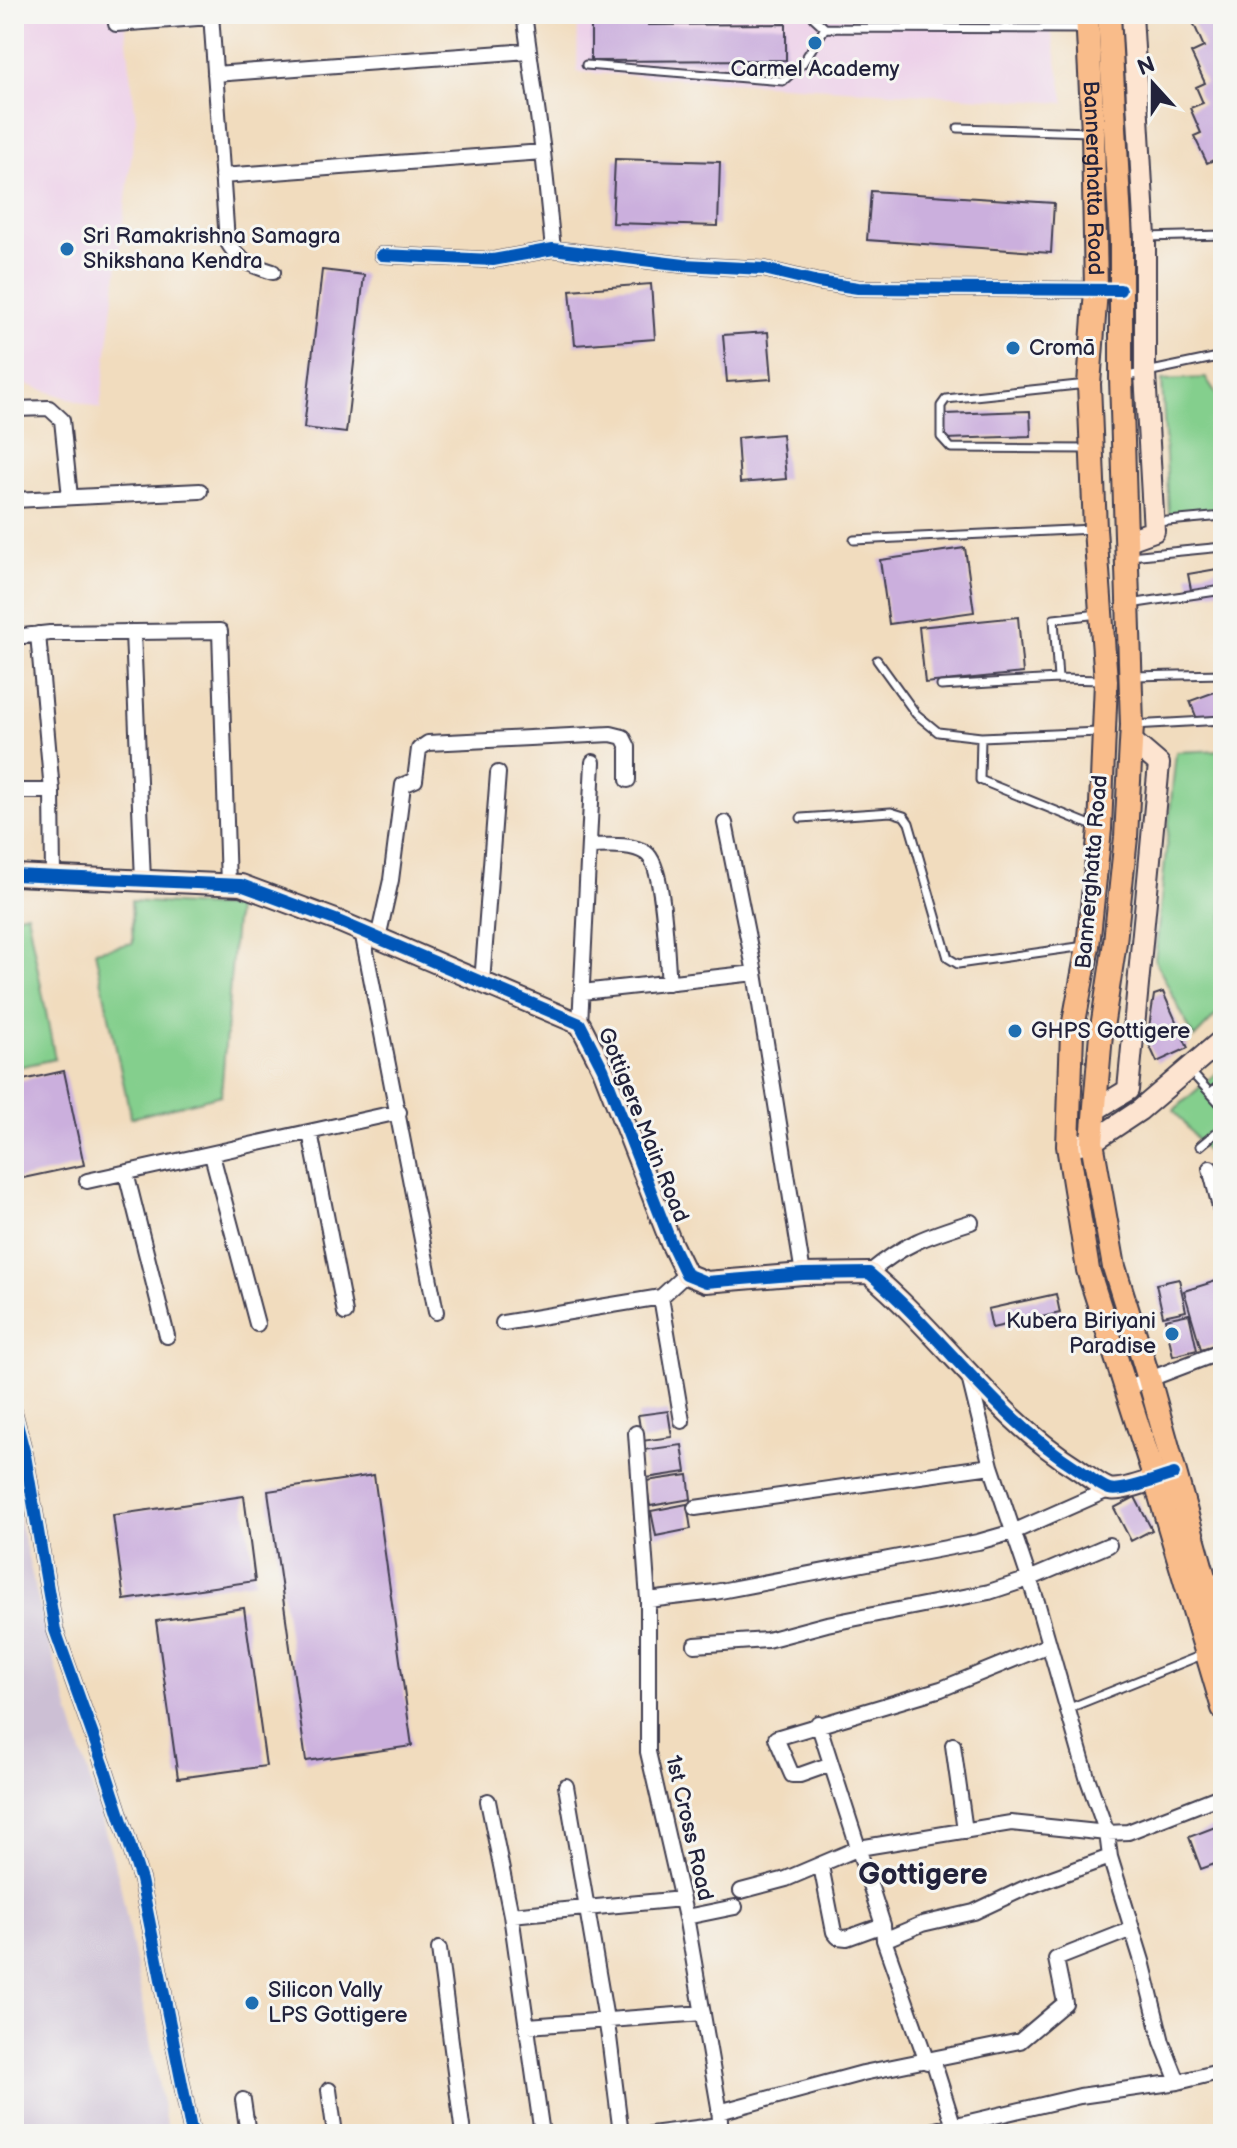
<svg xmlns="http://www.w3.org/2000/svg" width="1237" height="2148" font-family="'Balsamiq Sans',sans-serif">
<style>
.built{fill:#edd1e9}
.industrial{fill:#ccbfd4}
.green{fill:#84cf8d;stroke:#537864;stroke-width:2}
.building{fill:#cbafdd}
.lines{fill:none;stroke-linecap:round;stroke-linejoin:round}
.lane-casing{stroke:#413e4f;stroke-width:11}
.street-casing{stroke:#413e4f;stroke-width:18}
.secondary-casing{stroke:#413e4f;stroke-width:24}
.primary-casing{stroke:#413e4f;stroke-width:26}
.lane{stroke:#fff;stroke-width:7}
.street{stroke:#fff;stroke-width:14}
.secondary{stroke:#fde4d0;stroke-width:20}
.primary{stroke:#f9bc8a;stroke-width:22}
.cycleway-casing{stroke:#f6f6f2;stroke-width:17}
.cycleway{stroke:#0057b8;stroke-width:12}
.poi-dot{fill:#1f6fb2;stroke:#f6f6f2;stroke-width:3}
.labels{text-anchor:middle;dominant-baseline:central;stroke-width:6;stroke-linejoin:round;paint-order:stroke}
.poi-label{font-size:22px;fill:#22223b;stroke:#f6f6f2;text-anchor:start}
.street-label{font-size:22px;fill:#22223b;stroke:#f6f6f2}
.district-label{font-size:30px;font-weight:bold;fill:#22223b;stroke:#f6f6f2}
</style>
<rect width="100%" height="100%" fill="#f6f6f2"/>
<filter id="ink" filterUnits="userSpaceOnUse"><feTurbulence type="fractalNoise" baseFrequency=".0125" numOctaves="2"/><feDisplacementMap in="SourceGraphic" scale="16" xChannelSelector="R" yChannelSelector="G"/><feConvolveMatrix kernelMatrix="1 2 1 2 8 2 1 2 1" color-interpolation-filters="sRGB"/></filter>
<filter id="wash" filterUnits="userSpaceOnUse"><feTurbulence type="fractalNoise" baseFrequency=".006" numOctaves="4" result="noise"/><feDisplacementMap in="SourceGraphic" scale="32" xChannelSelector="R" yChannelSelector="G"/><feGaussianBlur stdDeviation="1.8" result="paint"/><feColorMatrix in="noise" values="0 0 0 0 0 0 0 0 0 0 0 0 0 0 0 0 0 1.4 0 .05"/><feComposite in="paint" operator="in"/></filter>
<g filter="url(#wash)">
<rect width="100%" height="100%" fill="#f1dcbe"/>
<path class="built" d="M14 14H124L136 119 100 409 14 380Z
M578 14H1048L1065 103 577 72Z"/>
<path class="industrial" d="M14 1498 45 1629 119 1878 168 2134H14Z"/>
<path class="green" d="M1206 378 1223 404V511L1169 514 1162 380Z
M1223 750V1008L1194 1038 1155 960 1176 752Z
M131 901 236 908 221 1095 131 1118 95 951 133 943Z
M27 913 55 1059 14 1068V916Z
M1223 1067V1172H1222L1174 1110Z"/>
<g id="blocks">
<path class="building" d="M591 14H648V25L786 24V60L591 61Z
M1207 14H1223V19L1220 20 1222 26 1218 28 1223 40V156L1207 163 1194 136 1201 133 1190 108 1203 103 1196 87 1205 83 1191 53 1204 47 1192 20Z
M615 159 720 162 718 226 612 223Z
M871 191 1054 203 1051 253 867 240Z
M322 270 364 275 346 433 304 428Z
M651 284 655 339 575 345 570 290Z
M768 332 772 379 727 382 723 335Z
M1030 411 1031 436 945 439V414Z
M782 434 786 479 740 483 737 438Z
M965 548 974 612 889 624 880 560Z
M1223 568V590L1192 595 1188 574Z
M1018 617 1023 673 925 683 919 627Z
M1223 689V714L1199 724 1190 701Z
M1163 992 1188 1048 1157 1062 1147 1040 1154 995Z
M64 1071 84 1165 14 1180V1082Z
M1179 1279 1186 1311 1163 1316 1156 1284Z
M1216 1281 1223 1306V1342L1201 1349 1184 1291Z
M1056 1294 1060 1313 992 1328 988 1309Z
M1189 1314 1197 1350 1173 1356 1165 1319Z
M668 1411 672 1437 642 1441 638 1415Z
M682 1445 686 1472 646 1478 643 1450Z
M374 1475 412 1746 306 1761 268 1491Z
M688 1475 691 1499 650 1506 646 1481Z
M244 1496 255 1581 124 1600 113 1515Z
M1135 1497 1152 1530 1131 1541 1114 1508Z
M687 1504 691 1529 656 1536 651 1511Z
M244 1608 266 1766 178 1778 156 1621Z
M1223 1824V1861L1201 1869 1189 1837Z"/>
</g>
</g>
<g filter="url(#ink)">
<use href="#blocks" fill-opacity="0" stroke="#413e4f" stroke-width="2"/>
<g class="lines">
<g class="lane-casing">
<path id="lane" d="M814 14V18L825 28 1085 29
M586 65 783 81 802 64 825 28
M958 128 1091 132
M1145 237 1223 235
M1123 377 1223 356
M1087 384 946 399 941 406V437L951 448 1090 449
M1157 522 1223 516
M854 540 1093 529
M1130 556 1223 547
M1130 604 1223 590
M877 660 916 714 938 732 981 737 980 780 1098 828
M1133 676 1223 674
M1058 679 1104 680
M941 686 1058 679 1054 619 1099 614
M1133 725 1223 720
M981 737 1099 732
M801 818 891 812 904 816 909 823 948 958 958 964 1085 946
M1190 1071 1223 1107
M1210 1093 1223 1082
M1200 1146 1223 1127
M1210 1576 1223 1583
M1067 1709 1202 1655"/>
</g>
<g class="street-casing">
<path id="street" d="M211 14 227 241C239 262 251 265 273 272
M524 14 543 152 553 249
M116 24 211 17
M215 74 528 51
M222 176 543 152
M382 255 493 260 553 249 684 265 764 269 818 282 858 288 1120 290
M14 409 49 408 62 420 70 497
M14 500 200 491
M133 632 143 881
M38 634 52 791 53 876
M14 637 50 633 220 631 228 885
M14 791H52
M725 823 755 973 803 1274
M589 846C606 846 631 843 646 853 665 866 666 957 669 983
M362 931 436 1312
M378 938 391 880 403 785 415 780 419 749 428 743 611 734 623 737 628 747V780
M482 983 498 773
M582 992 755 973
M580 1024 593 762
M310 1132 345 1313
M212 1155 257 1324
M1210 1168 1223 1219
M126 1173 167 1336
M87 1181 399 1112
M869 1273C905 1243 927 1236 971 1222
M503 1323 661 1297
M969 1377 991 1466 1037 1602 1087 1777 1107 1833 1110 1857 1142 1961 1162 2042 1178 2082
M1126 1388 1223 1351
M14 1412 25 1455 55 1630 106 1772 141 1880 192 2134
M682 1421 661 1297 686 1274
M636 1433 648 1600V1752L687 1922 719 2107 721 2134
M695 1508 991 1466
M648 1600 715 1592 978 1542 1013 1532 1110 1489
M695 1645 767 1640 827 1624 989 1592 1029 1579 1109 1545
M818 1723 883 1925 884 1940 922 1924 974 1912 1027 1887 1110 1857
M953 1745 965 1831
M831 1764 800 1775H792L776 1738 941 1689 1049 1645
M566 1786 609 2037 621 2134
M488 1801 511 1915 542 2134
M821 1866 834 1932 838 1937 847 1938 883 1925
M741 1891 786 1879 859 1848 1011 1823 1107 1833 1128 1832 1223 1795
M511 1915 682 1899
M686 1917 735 1907
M884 1940 927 2062
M439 1949 463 2134
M528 2026 703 2013
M933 2060 954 2127
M329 2090 335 2134
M243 2100 248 2134
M719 2112 863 2073 1020 2041 1065 2003 1056 1959 1132 1929
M651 2134 720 2125
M918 2134 1080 2096 1178 2082 1223 2071"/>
</g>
<g class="secondary-casing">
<path id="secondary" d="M1126 541 1154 531 1145 373V237L1132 14
M14 875 241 885 338 921 580 1024 603 1069 671 1243 686 1274 706 1282 803 1274 869 1273C943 1335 996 1418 1078 1469 1087 1475 1099 1486 1109 1489 1123 1492 1154 1479 1168 1475
M1095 1110 1128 1090 1159 764 1131 740
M1068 1146 1092 1142 1140 1110 1223 1039"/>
</g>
<g class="primary-casing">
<g id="primary">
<path id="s1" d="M1087 14 1093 132 1096 290 1089 384 1095 529 1106 681 1100 829 1088 946 1072 1033 1068 1146 1088 1270 1155 1479 1223 1708"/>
<path d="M1109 14 1121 241V378L1132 725 1126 837 1115 942 1101 1034 1092 1142 1114 1267 1149 1379 1223 1645"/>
</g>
</g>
<use href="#lane" class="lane"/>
<use href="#street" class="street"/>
<use href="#secondary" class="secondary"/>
<use href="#primary" class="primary"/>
<g class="cycleway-casing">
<path id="cycleway" d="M382 255 493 260 553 249 684 265 764 269 818 282 858 288 1120 290
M14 875 241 885 338 921 580 1024 603 1069 671 1243 686 1274 706 1282 803 1274 869 1273C943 1335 996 1418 1078 1469 1087 1475 1099 1486 1109 1489 1123 1493 1159 1478 1174 1474
M14 1412 25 1455 55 1630 106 1772 141 1880 192 2134"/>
</g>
<use href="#cycleway" class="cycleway"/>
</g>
</g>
<g class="poi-dot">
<circle cx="815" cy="43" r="8"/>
<circle cx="67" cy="249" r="8"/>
<circle cx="1013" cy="348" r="8"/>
<circle cx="1015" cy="1031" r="8"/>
<circle cx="1172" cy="1334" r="8"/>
<circle cx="252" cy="2003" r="8"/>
</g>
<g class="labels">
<g class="poi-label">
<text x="815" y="69" text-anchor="middle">Carmel Academy</text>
<text x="83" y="236">Sri Ramakrishna Samagra<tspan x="83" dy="25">Shikshana Kendra</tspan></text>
<text x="1029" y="348">Cromā</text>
<text x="1031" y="1031">GHPS Gottigere</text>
<text x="1156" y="1321" text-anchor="end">Kubera Biriyani<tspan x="1156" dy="25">Paradise</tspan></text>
<text x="268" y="1990">Silicon Vally<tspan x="268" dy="25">LPS Gottigere</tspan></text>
</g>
<g class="street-label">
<text stroke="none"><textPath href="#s1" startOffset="164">Bannerghatta Road</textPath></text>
<text transform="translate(1092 872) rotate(-85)">Bannerghatta Road</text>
<text transform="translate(643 1125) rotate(68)">Gottigere Main Road</text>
<text transform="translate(689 1828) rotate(77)">1st Cross Road</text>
</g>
<g class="district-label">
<text x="923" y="1875">Gottigere</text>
</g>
</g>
<rect width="1237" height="2148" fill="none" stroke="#f6f6f2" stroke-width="48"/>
<g transform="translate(1153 84) rotate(339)" stroke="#f6f6f2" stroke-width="6" paint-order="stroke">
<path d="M0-6L14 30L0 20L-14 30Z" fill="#22223b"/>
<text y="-12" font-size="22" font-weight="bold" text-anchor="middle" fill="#22223b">N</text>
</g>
</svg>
